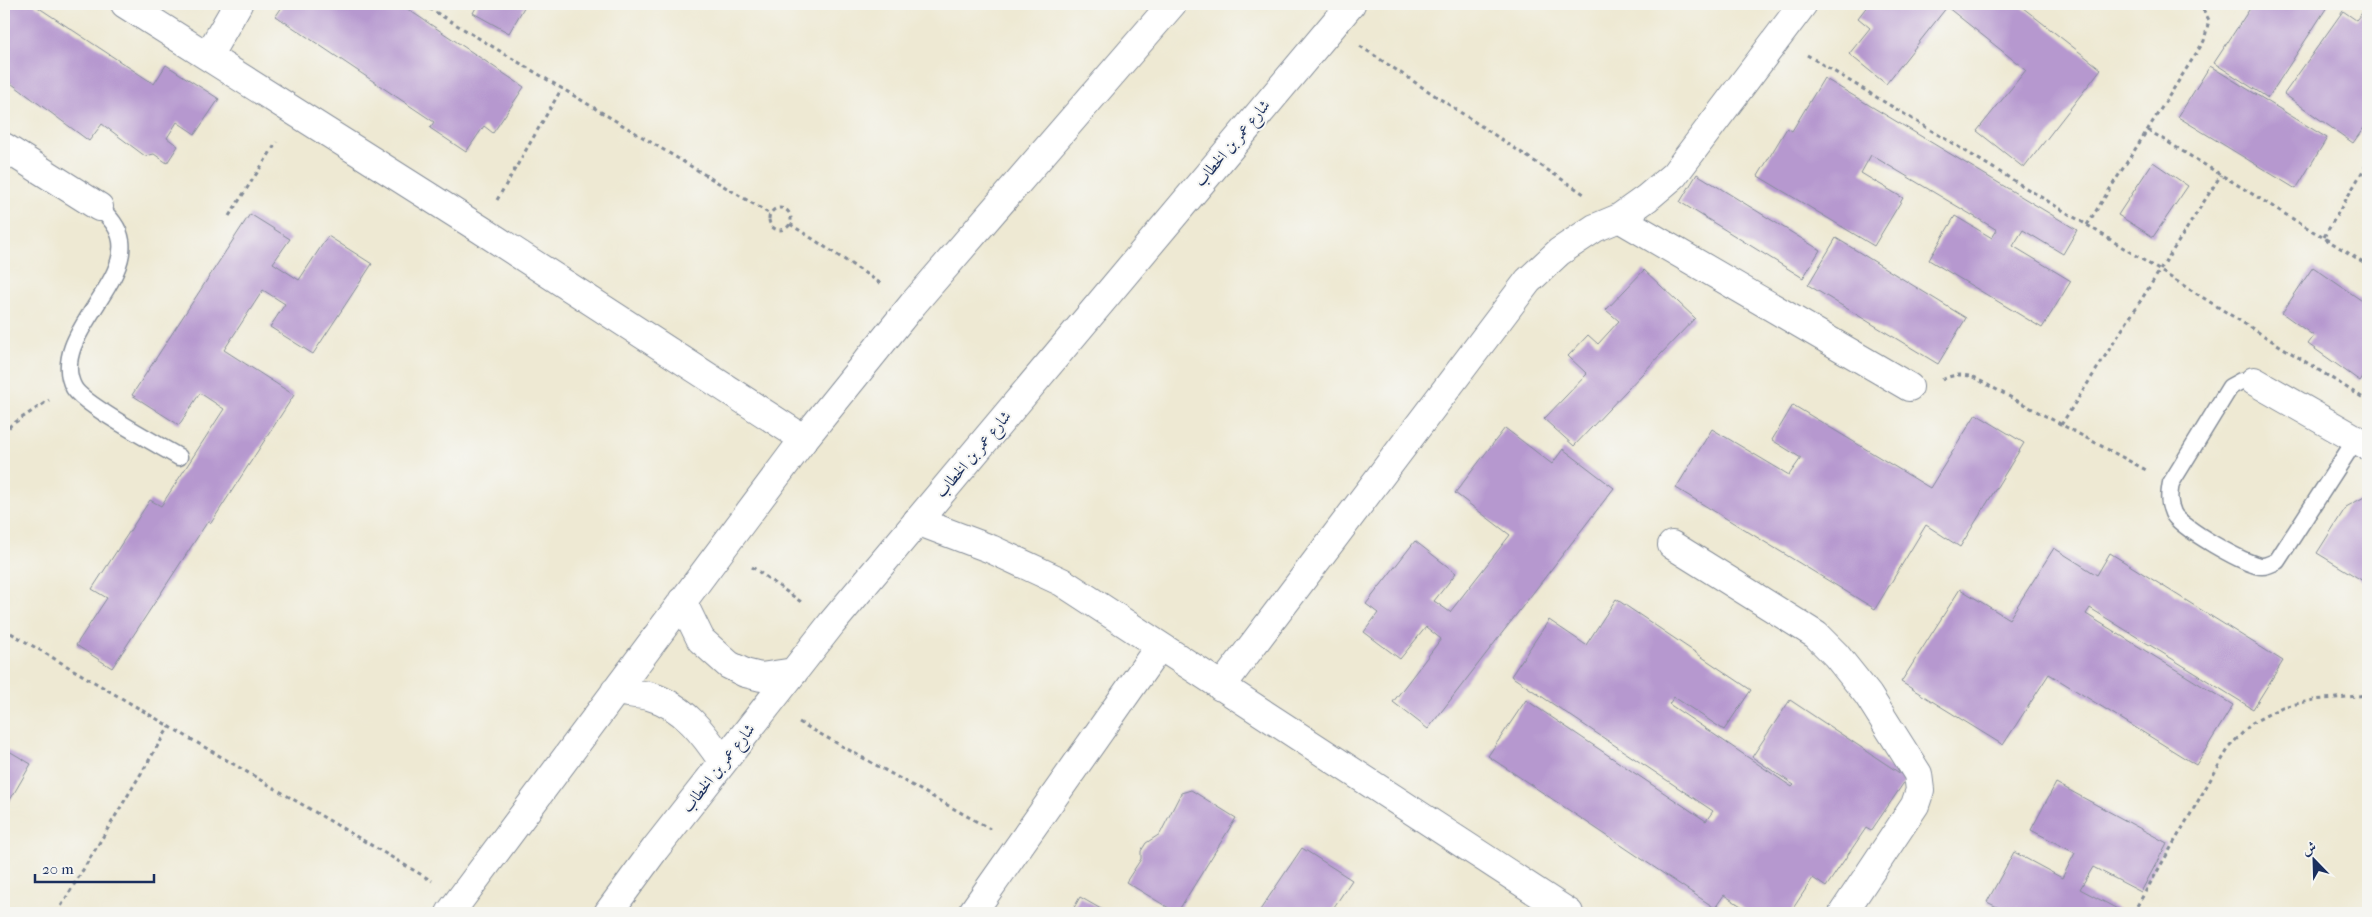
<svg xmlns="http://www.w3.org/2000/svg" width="2372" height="917" font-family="'IM FELL French Canon',Amiri,serif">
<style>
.building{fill:#b698cf}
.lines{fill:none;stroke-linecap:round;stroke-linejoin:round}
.service-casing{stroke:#848c98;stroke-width:19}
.minor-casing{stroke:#848c98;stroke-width:30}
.tertiary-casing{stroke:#848c98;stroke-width:30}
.path{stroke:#848c98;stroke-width:3;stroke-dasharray:4 4;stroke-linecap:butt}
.service{stroke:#fff;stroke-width:16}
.minor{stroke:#fff;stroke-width:28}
.tertiary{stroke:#fff;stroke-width:28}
.labels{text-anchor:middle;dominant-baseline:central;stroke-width:4;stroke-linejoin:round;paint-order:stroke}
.street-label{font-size:16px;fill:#1b2f5e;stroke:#f6f6f2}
</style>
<rect width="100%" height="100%" fill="#f6f6f2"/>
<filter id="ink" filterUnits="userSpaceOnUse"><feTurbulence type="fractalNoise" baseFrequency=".02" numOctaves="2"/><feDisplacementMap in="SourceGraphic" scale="10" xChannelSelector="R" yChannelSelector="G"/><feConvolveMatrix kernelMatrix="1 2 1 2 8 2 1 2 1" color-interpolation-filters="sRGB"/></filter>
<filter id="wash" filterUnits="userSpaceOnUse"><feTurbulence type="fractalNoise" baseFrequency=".0096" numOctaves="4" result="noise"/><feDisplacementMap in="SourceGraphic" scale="20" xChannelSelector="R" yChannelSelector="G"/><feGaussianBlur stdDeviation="1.12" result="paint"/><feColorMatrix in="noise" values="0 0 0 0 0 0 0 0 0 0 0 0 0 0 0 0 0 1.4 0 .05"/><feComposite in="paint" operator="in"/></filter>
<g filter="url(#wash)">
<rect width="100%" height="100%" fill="#eee9d3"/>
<g id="blocks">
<path class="building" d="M4 4H33L154 84 166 65 219 99 195 134 177 122 167 138 178 146 167 163 154 154 145 156 102 124 89 141 4 78Z
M284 4H400L524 87 493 133 484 126 466 152 430 128 434 122 276 16Z
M478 4H526L509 33 473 13Z
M1869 4H2018L2101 69 2024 168 1977 131 2026 70 1947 7 1886 84 1849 54 1870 28 1858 18Z
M2253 4H2329L2268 98 2214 63Z
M2368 6V122L2353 143 2284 94 2343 11 2356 20Z
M2210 66 2327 138 2296 189 2178 117Z
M1824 78 2077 230 2063 254 2023 230 2013 246 2071 281 2042 328 1929 260 1955 216 1992 238 1997 230 1871 155 1861 173 1903 198 1874 246 1758 176 1787 128 1792 131Z
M2153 162 2188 186 2153 237 2118 215Z
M1697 174 1820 250 1803 278 1680 202Z
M250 214 290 239 273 263 299 280 328 236 372 264 313 354 270 327 285 304 263 290 224 350 294 395 211 523 208 521 112 668 76 645 107 598 92 589 150 500 161 506 224 409 200 393 179 425 132 395Z
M1836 238 1966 318 1938 364 1808 285Z
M2313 267 2368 305V369L2360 381 2308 344 2314 336 2282 313Z
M1644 270 1695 318 1574 446 1544 419 1587 374 1568 356 1588 335 1598 344 1619 321 1606 310Z
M1793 405 1930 488 1976 414 2024 443 1960 547 1926 525 1875 609 1676 488 1712 429 1789 475 1801 458 1772 440Z
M1505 428 1552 464 1563 449 1614 488 1428 729 1393 702 1441 639 1426 627 1400 659 1364 632 1378 613 1366 604 1415 541 1456 573 1434 601 1450 612 1510 535 1455 493Z
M2368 495V584L2317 553 2346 507Z
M2054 548 2097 575 2110 553 2283 661 2253 709 2090 608 2086 614 2233 705 2196 765 2049 674 2003 745 1901 682 1960 589 2009 619Z
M1616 599 1751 690 1724 730 1674 697 1669 704 1792 787 1794 785 1752 757 1790 700 1907 778 1871 831 1866 828 1826 887 1813 878 1790 913H1752L1724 895 1715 908 1488 756 1526 700 1706 821 1713 811 1511 676 1549 620 1586 645Z
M4 748 31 764 6 807 4 805Z
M2056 783 2167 843 2141 892 2093 867 2080 889 2125 913H2009L1987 902 2014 852 2062 878 2075 853 2031 830Z
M1191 790 1236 818 1177 913 1126 882 1141 859V851L1146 843 1160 834 1181 793Z
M1302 848 1352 880 1330 913H1258Z
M1080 897 1108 913H1071Z"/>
</g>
</g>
<g filter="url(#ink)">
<use href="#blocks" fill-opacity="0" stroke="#848c98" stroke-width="1"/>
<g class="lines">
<g class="service-casing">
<path id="service" d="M99 207C109 217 119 227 121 241 128 287 48 340 74 388 85 406 157 444 179 457
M2254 381H2241L2230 387 2171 483C2169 494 2168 502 2173 513 2179 527 2247 566 2262 566 2267 566 2273 563 2277 561L2356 439"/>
</g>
<g class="minor-casing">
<path id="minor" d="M125 4 480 229 804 439
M208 56 238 4
M4 147 99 207
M1619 218 1909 387
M2254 381 2368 446
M917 521 991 549 1062 582 1569 913
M1672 545 1816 635 1836 655 1868 695 1918 774 1920 790 1915 805 1843 913
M1221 687 1528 281 1559 252 1595 228 1619 218 1647 198 1674 175 1803 4
M972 913 1159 647"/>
</g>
<g class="tertiary-casing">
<path id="tertiary" d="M682 601 701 640 729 665 745 673 761 677 794 672
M615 691C626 693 638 694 649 696 683 705 705 735 723 762
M450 913 804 439 913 304 1172 4
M608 913 655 849 832 623 1351 4"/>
</g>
<path class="path" d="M422 4 770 214
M1360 46 1584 194
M1807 55 2087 225 2368 401
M2148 130 2368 265
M497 200 562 88
M769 219a11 11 0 1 1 22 0a11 11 0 1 1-22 0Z
M229 216 277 142
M790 224 883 285
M2087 225 2204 41 2209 20 2200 4
M2324 237 2368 162
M1942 380C1953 374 1961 374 1973 377L2146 470
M2061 425 2221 175
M4 434 11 425 49 400
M752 567 804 604
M4 629 432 881
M799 722 990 829
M57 913 169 727
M2133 913 2230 746 2252 723 2282 707 2314 700 2368 695"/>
<use href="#service" class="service"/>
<use href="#minor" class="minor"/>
<use href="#tertiary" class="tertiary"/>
</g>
</g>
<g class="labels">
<g class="street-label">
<text transform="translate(1232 143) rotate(-50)">شارع عمر بن الخطاب</text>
<text transform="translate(973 454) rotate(-50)">شارع عمر بن الخطاب</text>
<text transform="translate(718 768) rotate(-52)">شارع عمر بن الخطاب</text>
</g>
</g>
<rect width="2372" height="917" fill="none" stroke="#f6f6f2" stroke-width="20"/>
<g transform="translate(2314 860) rotate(337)" stroke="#f6f6f2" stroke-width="4" paint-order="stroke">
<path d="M0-4L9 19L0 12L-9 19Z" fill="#1b2f5e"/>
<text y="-8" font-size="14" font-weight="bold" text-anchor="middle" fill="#1b2f5e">ش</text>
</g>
<path d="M35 874v8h119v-8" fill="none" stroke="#1b2f5e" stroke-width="2.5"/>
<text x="42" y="874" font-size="15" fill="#1b2f5e" stroke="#f6f6f2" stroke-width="4" paint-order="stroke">20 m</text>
</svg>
